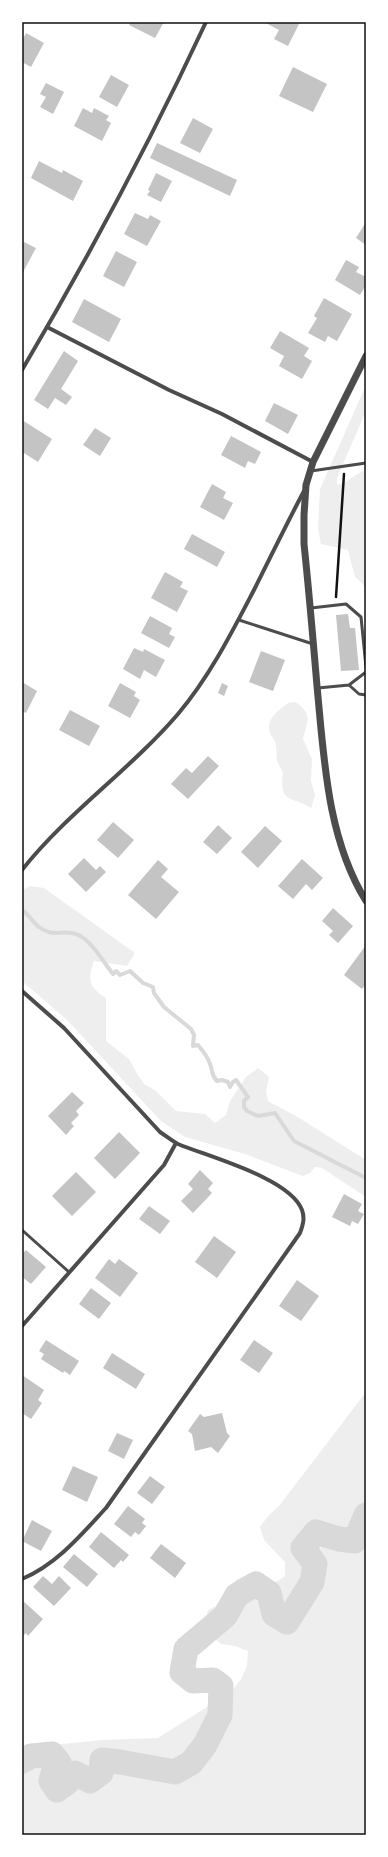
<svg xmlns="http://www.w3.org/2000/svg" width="388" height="1857" font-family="'Fira Sans Condensed',sans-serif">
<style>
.green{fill:#eee}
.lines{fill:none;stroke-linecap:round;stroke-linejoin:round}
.stream{stroke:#d9d9d9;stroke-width:4}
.river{stroke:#d9d9d9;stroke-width:25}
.building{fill:#c4c4c4}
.path{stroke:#111;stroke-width:2.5}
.service{stroke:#4c4c4c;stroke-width:3}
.minor{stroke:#4c4c4c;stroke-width:4}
.tertiary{stroke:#4c4c4c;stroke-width:7}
.neatline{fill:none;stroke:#111;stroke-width:1.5}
</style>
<rect width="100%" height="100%" fill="#fff"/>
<path class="green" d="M366 385V411L337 478V485C350 482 355 473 366 470V587L355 577 348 550 321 544 318 529 320 489Z
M295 702 301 706 306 712 308 719 303 739 312 759 311 781 315 795 311 808C290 795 279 804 283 772 274 757 278 762 276 746 276 740 272 738 270 733 265 719 279 710 288 703Z
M30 886 44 888 135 953 127 966 94 961C87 980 89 987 106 998V1041L129 1059 136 1072 144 1084 156 1091 176 1111 205 1114 215 1123 226 1115 230 1101 246 1077 258 1068 269 1077 266 1091 268 1101 296 1116 366 1160V1197L322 1168 315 1167 310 1173 303 1176 245 1154 185 1137 161 1121 68 1021 22 981V891Z
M366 1392V1835H22V1748L102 1740 158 1738 232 1691 241 1679 247 1666 248 1651 235 1646 221 1644 210 1635 205 1623 208 1610 220 1604 236 1580 248 1574 261 1577 273 1584 285 1576V1562L264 1540 260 1527 269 1515 279 1506Z"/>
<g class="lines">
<path class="stream" d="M22 910C29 914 33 923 39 927 52 937 59 931 72 933 89 935 103 962 113 974L116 971 120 975 130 971 143 983 153 987 154 993 164 1007 191 1029 194 1035 193 1046 198 1045C203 1051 208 1057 210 1064 213 1071 211 1075 217 1081L222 1080 228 1082 230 1087 233 1082 236 1080 248 1097 244 1101V1107L247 1111 258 1116 275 1113 294 1141 366 1178"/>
<path class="river" d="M22 1761 31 1756 52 1754 59 1763 53 1773 51 1781 57 1790 68 1782 70 1775 75 1773 90 1781 101 1773 102 1760 120 1762 175 1772 191 1763 205 1745 220 1715 221 1686 213 1680 193 1681 182 1672 186 1649 225 1616 237 1595 256 1584 269 1593 274 1614 287 1622 312 1582 315 1564 303 1548 316 1532 339 1539 355 1541 366 1515"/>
</g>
<path class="building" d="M131 22H164L155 38 129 25Z
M264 22H300L288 46 274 39 279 30Z
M26 33 44 43 31 67 22 62V41Z
M293 67 327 84 313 112 279 96Z
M111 75 129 85 117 107 99 97Z
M46 83 64 92 53 114 40 107 46 97 40 94Z
M83 108 92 113 94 108 109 116 106 120 111 123 102 141 74 126Z
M193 118 213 129 200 153 180 143Z
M157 143 237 180 230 196 150 158Z
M39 161 62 173 63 170 83 181 73 201 31 178Z
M156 173 172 181 161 202 147 195 150 191 148 190Z
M135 213 148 219 150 215 161 221 147 246 124 234Z
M366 222V245L356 238Z
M24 242 36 248 22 274V245Z
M116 251 137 262 124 287 103 276Z
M346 260 359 267 356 272 366 277V285L360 295 335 280Z
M324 298 352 314 337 341 328 336 325 342 308 333 317 318 314 316Z
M84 299 121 319 109 342 72 322Z
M280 331 309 348 304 356 312 361 302 379 279 366 284 356 270 348Z
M64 351 78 361 61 389 72 397 66 405 55 398 48 409 34 400Z
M274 403 298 415 288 434 265 421Z
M22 420 52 439 38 462 24 453 22 455Z
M95 428 111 438 100 456 83 445Z
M231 436 261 452 255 464 248 461 245 468 221 455Z
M212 484 226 492 223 498 233 503 224 520 200 507Z
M192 534 225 552 217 567 184 549Z
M165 572 183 582 180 587 188 591 177 612 151 598Z
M348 614 350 628H355L359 670 341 671 336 615Z
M150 616 172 628 169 634 175 637 169 648 141 633Z
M134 648 143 652 144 649 165 660 156 677 144 670 140 679 123 669Z
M261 651 285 660 273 691 249 682Z
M22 682 37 691 26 713 22 711Z
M120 683 136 692 134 696 140 700 130 718 108 706Z
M222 683 228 686 224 696 218 693Z
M70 710 100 726 89 746 59 730Z
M208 756 219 766 188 799 171 784 186 768 192 773Z
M113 822 134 840 118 858 97 840Z
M218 825 232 838 217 854 203 842Z
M265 826 282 841 258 868 241 852Z
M84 858 96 870 100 866 106 872 86 892 68 874Z
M302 859 323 878 312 890 306 884 293 899 278 886Z
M158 860 168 869 161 877 179 892 156 919 128 895Z
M333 908 353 926 338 943 329 935 333 931 322 921Z
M366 945V984L362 989 344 975Z
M72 1092 84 1103 76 1111 79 1115 71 1123 74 1126 66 1135 48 1116Z
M119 1132 140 1153 115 1179 94 1158Z
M200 1170 213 1183 208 1189 212 1193 193 1213 181 1201 193 1189 188 1184Z
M76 1172 96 1192 72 1216 52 1196Z
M344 1194 362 1204 358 1211 364 1214 358 1224 352 1221 350 1226 332 1217Z
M149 1206 170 1221 160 1234 139 1219Z
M214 1236 236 1252 217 1278 195 1262Z
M26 1250 46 1267 31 1284 22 1277V1254Z
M109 1259 115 1264 119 1259 138 1273 120 1297 95 1278Z
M297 1280 319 1296 301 1321 279 1306Z
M91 1288 111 1303 99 1319 79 1304Z
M46 1340 79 1361 70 1375 64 1371 63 1373 41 1359 44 1354 39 1351Z
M254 1340 273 1353 259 1373 240 1360Z
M112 1353 145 1374 136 1389 103 1368Z
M22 1375 44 1390 38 1400 42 1403 31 1419 22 1413Z
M222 1413 227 1433 230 1436 218 1453 211 1447 195 1451 192 1434 188 1431 200 1414 204 1417Z
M117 1433 133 1440 124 1459 108 1451Z
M73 1466 98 1477 87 1502 62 1490Z
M150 1476 165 1487 152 1504 137 1493Z
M128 1506 145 1519 142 1523 146 1526 139 1535 135 1532 131 1537 114 1524Z
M32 1520 52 1531 41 1551 22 1541Z
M101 1532 129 1555 123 1562 121 1560 114 1568 89 1547Z
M161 1544 186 1563 175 1578 150 1558Z
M74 1554 98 1574 87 1587 63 1567Z
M43 1576 52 1584 59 1576 71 1588 54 1606 33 1587Z
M22 1600 43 1619 28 1636 26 1633 22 1637Z"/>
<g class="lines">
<path class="path" d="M336 597 344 474"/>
<path class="service" d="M311 471 366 463
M311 608 346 604 361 617 366 667
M239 620 313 644
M349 685 359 694 366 695
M318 688 349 685 366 672
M22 1230 69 1272"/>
<path class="minor" d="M47 327 169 390 222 414 313 462
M22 370C88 258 151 140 206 22
M22 870C68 812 130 770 178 714 210 676 232 632 255 588 271 556 287 523 304 491
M22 991 64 1028 160 1132C166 1136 172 1141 178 1144 209 1157 290 1178 302 1210 305 1218 303 1225 300 1233L106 1508C81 1535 57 1564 22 1579
M22 1326 164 1165 176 1143"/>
<path class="tertiary" d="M366 356 313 462 306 485 304 515V544C309 591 313 639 317 686 324 758 327 838 366 901"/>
</g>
<rect width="388" height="1857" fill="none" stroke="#ffffff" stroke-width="46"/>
<rect x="23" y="23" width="342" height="1811" class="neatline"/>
</svg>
